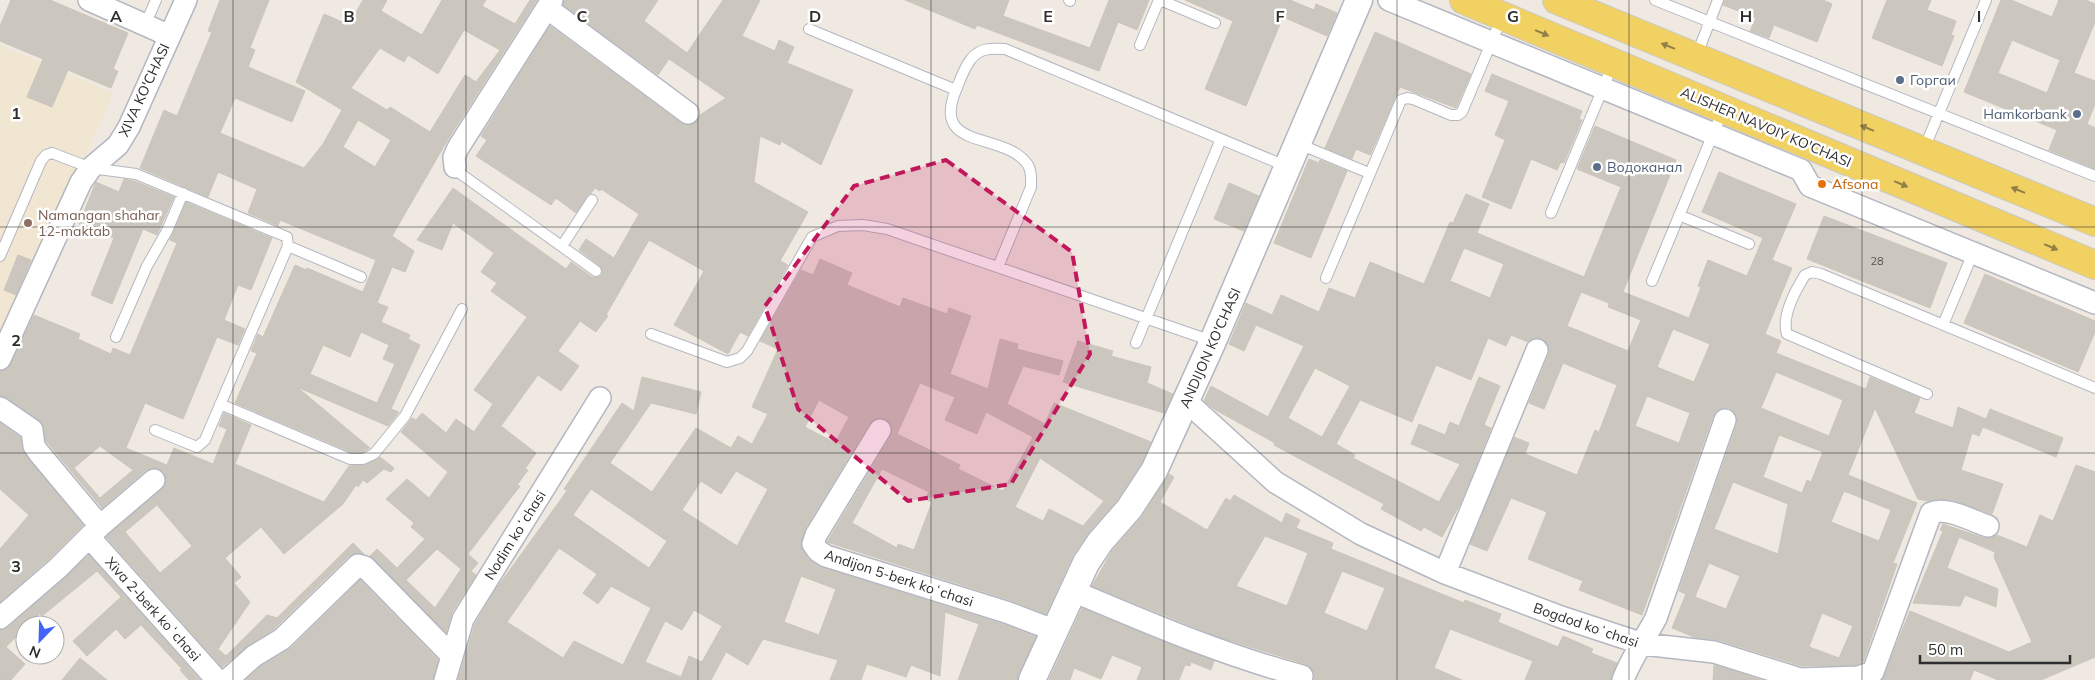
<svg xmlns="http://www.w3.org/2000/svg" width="2095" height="680" font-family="Mulish,sans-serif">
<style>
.education{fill:#f0e6d1}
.building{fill:#cbc7bf;stroke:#cbc5ba;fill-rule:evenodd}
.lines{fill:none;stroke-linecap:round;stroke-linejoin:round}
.service-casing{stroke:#b4b7c1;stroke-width:12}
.minor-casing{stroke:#b4b7c1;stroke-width:24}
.tertiary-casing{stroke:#b4b7c1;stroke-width:29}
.primary-casing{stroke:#c9c9c9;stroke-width:30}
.service{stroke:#fff;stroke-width:10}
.minor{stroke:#fff;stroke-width:21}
.tertiary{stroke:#fff;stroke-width:26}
.primary{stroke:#f2d163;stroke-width:28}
.oneway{fill:#908048}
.marked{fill:#c2185b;fill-opacity:0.2;stroke:#c2185b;stroke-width:4;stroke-dasharray:10 6;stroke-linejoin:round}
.grid{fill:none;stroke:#2e2e2e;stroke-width:1;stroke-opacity:0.55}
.service-dot{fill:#5c6f8a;stroke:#fff;stroke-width:2}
.food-dot{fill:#e8710a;stroke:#fff;stroke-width:2}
.education-dot{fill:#8d6e63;stroke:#fff;stroke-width:2}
.labels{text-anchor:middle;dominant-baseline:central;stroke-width:5;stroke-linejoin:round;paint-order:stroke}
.number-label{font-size:11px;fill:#555452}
.service-label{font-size:14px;fill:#4e5e75;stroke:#fff;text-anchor:start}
.street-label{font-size:14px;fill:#2e2e2e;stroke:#fff}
.food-label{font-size:14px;fill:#c56008;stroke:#fff;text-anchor:start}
.education-label{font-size:14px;fill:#785e54;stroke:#fff;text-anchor:start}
.grid-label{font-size:16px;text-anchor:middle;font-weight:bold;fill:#2e2e2e;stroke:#fff;stroke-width:5;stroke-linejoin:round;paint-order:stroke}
</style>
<rect width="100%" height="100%" fill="#efe9e1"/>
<path class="education" d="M0 45 113 93 0 354Z"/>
<path class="building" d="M11 0H50L128 33 113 69 118 71 111 88 68 70 52 107 27 97 43 59 0 41V26Z
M220 0H269L250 48 255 50 248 67 305 91 292 122 235 98 220 133 304 168 323 144 342 110 296 82 324 14 349 25 363 0H387L381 11 422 35 442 0H486L482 6 515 24 530 0H537L447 141 392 236 414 251 405 272 392 267 377 303 388 307 381 322 410 335 408 339 420 345 391 409 399 412 388 426 297 387 370 448 362 452H351L235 403 257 353 251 351 258 334 263 337 295 265 306 270 307 268 363 292 376 260 280 220 278 226 248 213 257 189 218 172 208 197 140 168 164 110 177 116 212 32 208 31ZM464 30 500 50 476 82 465 75 430 132 390 107 387 110 351 88 380 48 404 62 408 55 438 74ZM358 120 391 140 375 167 343 147ZM361 332 389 345 383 359 395 364 377 403 310 374 323 345 350 357Z
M564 0H658L644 21 687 53 723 0H760L742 36 775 51 779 40 794 47 787 63 853 90 821 165 781 141 780 145 760 136 754 182 808 212 780 261 788 265 748 336 740 332 728 354 674 325 704 271 649 240 606 315 608 316 596 332 580 321 558 351 579 366 561 391 538 375 501 426 536 453 525 469 528 470 517 485 520 486 468 554 478 563 471 571 476 575 452 612 446 632 370 556 377 549 397 568 425 539 411 527 414 523 386 499 407 479 429 498 448 472 401 432 412 418 416 420 422 413 446 433 456 419 474 432 493 404 474 390 527 317 491 291 497 283 481 272 494 253 453 223 442 250 417 240 453 188 566 269 571 262 592 277H598L602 275 600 266 579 250 586 239 614 258 639 214 601 189 600 191 595 188 576 213 556 198 551 205 476 156 487 140 481 136 550 26 681 123 693 124 700 115 726 98 669 59 658 75 563 5ZM437 549 461 569 435 608 406 580Z
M905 0H1009L1003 16 1090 48 1109 0H1149L1137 30 1118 22 1099 71 977 25 975 29Z
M1185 0H1290L1314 10 1316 4 1337 13 1327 36 1283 17 1246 106 1205 89 1233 21Z
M1725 0H1823L1832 4 1817 42 1774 25 1769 38 1750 31 1756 18 1723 5Z
M1887 0H1931L1927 10 1956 21 1951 35 1954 36 1942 66 1872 38Z
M2001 0H2011L2052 17 2059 0H2086L2095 4V22L2074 73 2095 81V104L2087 124 2095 128V169L2049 150 2057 130 1964 92ZM2012 40 2060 60 2047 93 1998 73Z
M1375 32 1471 74 1456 108 1400 87 1370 155 1356 149 1352 159 1325 148Z
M1492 74 1582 111 1579 119 1582 120 1564 163 1561 162 1557 170 1531 159 1511 209 1482 197 1505 140 1495 135 1509 101 1485 91Z
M1595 126 1676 160 1623 292 1689 318 1701 287 1698 286 1708 260 1747 276 1763 238 1702 212 1719 172 1796 204 1772 260 1792 268 1765 334 1781 341 1776 353 1866 389 1870 377 1920 398 1914 413 1953 428 1958 407 1986 419 1979 436 1972 433 1961 470 2003 484 1992 514 1954 500 1937 499 1927 501 1918 499 1875 408 1848 475 1917 503 1893 563 1897 564 1863 662 1857 665 1802 666 1718 640 1694 637 1672 628 1686 594 1679 591 1737 424V417L1730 408H1722L1713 416 1642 615 1579 590 1583 581 1528 559 1547 512 1511 498 1487 551 1470 544 1514 437 1529 443 1525 454 1577 475 1595 430 1599 432 1617 385 1563 363 1544 409 1529 403 1549 354 1547 343 1542 339 1535 338 1528 342 1511 335 1506 346 1488 338 1471 380 1436 365 1412 422 1360 400 1336 444 1355 455 1353 458 1439 502 1460 464 1411 444 1419 424 1445 435 1450 422 1459 426 1479 377 1500 386 1484 425 1491 428 1460 504 1442 537 1424 527 1421 531 1381 509 1384 504 1274 445 1275 443 1214 409 1204 401 1211 386 1268 417 1304 346 1256 325 1244 351 1229 344 1246 303 1272 315 1281 295 1319 312 1329 288 1355 298 1370 262 1424 284 1450 222 1453 223 1466 194 1489 204 1477 233 1584 277 1621 187 1577 169ZM1464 248 1504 264 1490 298 1450 281ZM1581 292 1609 303 1608 307 1641 320 1628 351 1567 326ZM1673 329 1710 344 1694 382 1657 367ZM1315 368 1350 386 1322 437 1288 418ZM1776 372 1843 400 1829 436 1761 408ZM1647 396 1690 413 1679 443 1635 426ZM1779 435 1823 452 1811 482 1807 480 1802 493 1763 477ZM1733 482 1788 504 1778 554 1714 529ZM1844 491 1891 510 1879 541 1831 522ZM1709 563 1740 576 1726 609 1695 597ZM1822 613 1853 626 1839 658 1809 647Z
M1309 159 1319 163 1320 160 1347 171 1311 258 1274 243Z
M124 179 134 181 174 197 157 235 143 229 112 304 91 295 114 238 79 224 96 182 119 192Z
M1229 183 1259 196 1244 231 1214 219Z
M186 202 272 238 251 290 238 285 224 320 245 329 238 345 217 337 183 419 145 403 126 448 167 465 174 448 213 464 227 429 219 426 224 413 251 425 235 464 324 502 349 466 365 465 380 457 394 468 391 472 384 469 367 483 363 480 358 487 356 485 343 504 284 554 261 527 225 558 241 577 234 583 250 602 218 649 226 656 267 615 277 618 353 543 364 554 355 553 349 556 274 629 246 647 222 667 106 537 162 489 166 484 164 472 158 468 146 470 102 508 46 441 42 423 7 398 0 396V371L7 369 11 364 34 315 80 334 78 339 111 354 113 348 130 355 177 243 170 240ZM100 446 133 470 100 498 74 468ZM157 505 192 546 160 573 125 532Z
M1824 216 1947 263 1930 308 1807 259Z
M18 255 31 260 16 295 4 290Z
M820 259 852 273 847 285 900 307 903 298 947 314 949 308 971 316 950 374 988 389 1000 339 1018 344 1017 349 1063 361 1059 375 1023 366 1007 404 1045 424 1054 403 1151 442 1141 464 1117 500 1089 532 1073 555 1046 614 1010 600 827 542 891 436V424L886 419H874L869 424 805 529 801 546 808 559 820 567 1002 624 1036 637 1017 680H958L979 624 945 612 940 676 911 665 906 677 867 664 861 680H830L838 660 763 639 748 665 726 652 711 680H458L475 624 496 589 564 495 567 490 564 489 622 403 634 411 642 377 701 392 696 414 651 403 610 463 652 492 696 428 731 448 738 436 752 444 768 414 752 407 778 349 760 341 801 270 813 275ZM920 383 955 397 945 420 977 434 986 412 1033 437 1003 491 958 469 960 465 897 434ZM819 400 849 417 835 443 805 427ZM1040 458 1104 501 1083 526 1049 509 1043 521 1015 507ZM882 469 929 492 925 499 932 502 914 550 898 544 897 548 852 523ZM736 471 768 489 737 546 682 510 701 481 721 494ZM591 489 667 541 649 568 573 515ZM559 548 597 574 583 593 598 604 611 586 651 608 623 665 574 641 563 658 507 622ZM801 576 836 589 819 635 784 622ZM694 610 722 626 702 662 689 656 681 677 645 662 665 621 682 630Z
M1985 274 2095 321V332L2078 372 1964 323Z
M1078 341 1113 351 1111 356 1151 367 1147 383 1173 394 1164 413 1063 382Z
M1990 409 2063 438 2056 457 1983 427Z
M0 423 20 437 24 453 83 525 49 559 0 602V549L29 515 0 489Z
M2076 465 2095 472V657L2041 680H1998L1974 670 1970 680H1882L1910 611 2009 652 2032 642 1994 557 1995 552 1959 537 1947 568 1998 589 1996 607 1965 595 1960 606 1913 603 1943 531 1940 530 1943 524 1984 538H1991L1997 535 2027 547 2040 515 2053 521Z
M1169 474 1174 477 1160 502 1207 530 1226 498 1230 501 1234 495 1282 523 1286 513 1300 520 1296 528 1333 543 1331 549 1464 603 1465 600 1501 614 1498 622 1558 647 1563 636 1593 649 1591 653 1617 663 1611 680H1525L1533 661 1450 629 1434 668 1462 680H1314V672L1305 664 1219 637 1092 586 1112 551 1142 517ZM1265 536 1308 553 1287 606 1236 586ZM1342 571 1385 588 1367 631 1324 613Z
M89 555 200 680H189L180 670 182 669 141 625 125 639 116 629 87 656 73 641 121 597 97 571 42 616 40 613 28 625H25V628L6 647 25 664 11 680H0V630L8 627Z
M360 580 438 660 433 680H246L261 666 291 648Z
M1082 608 1214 661 1211 670 1191 662 1190 666 1185 665 1179 680H1137L1142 667 1112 655 1101 679 1074 668 1070 680H1049Z
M80 658 107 680H62Z
M1714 665 1761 680H1713Z"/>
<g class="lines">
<g class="service-casing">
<path id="service" d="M1069 0 1070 1
M1160 0 1215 23
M1655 0 2095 176
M145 25 156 0
M809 29 956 90
M1140 45 1159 0
M1696 57 1718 0
M1299 144 1369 173
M1924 149 1986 0
M455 167 461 174 596 271
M1551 213 1613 64
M1679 215 1749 244
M288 246 361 277
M562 246 592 200
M0 256 41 161 46 155 52 153 91 168 136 174 287 237 288 246 205 440 197 447 155 430
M998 267 1031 187C1031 180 1032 172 1028 165 1006 131 930 152 956 90 960 80 964 68 971 59 980 48 991 48 1005 49L1288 167
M1326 278 1401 100 1407 98 1413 99 1451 115H1458L1462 112 1502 17
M1652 281 1723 110
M1943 325 1973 253
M651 334 727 362 740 358 747 351 812 237 838 226 863 225 887 229 1212 341
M116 337 147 266 167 231 183 193
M1136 343 1221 139
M1927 394 1787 334C1781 316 1795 291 1805 275L1812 272 1821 274 2095 388
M220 404 350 459H363L374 454 405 416 462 309"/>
</g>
<g class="minor-casing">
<path id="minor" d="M89 0 170 36
M1389 0 1801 170 1810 186 2095 303
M547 8 688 113
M455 167 454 157 458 148 552 0
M0 359 81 182 91 168 118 145 129 127 186 0
M1186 401 1275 482 1361 534 1445 573 1561 617 1643 644 1714 652 1800 679 1859 677 1873 672 1931 513C1947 506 1972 521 1988 526
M0 408 32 430 34 446 39 453 100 526
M880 430 816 535 813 544 818 551 826 556 1006 612 1056 631
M90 538 217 680
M1445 573 1537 350
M1073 591C1149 623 1223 655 1302 676
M0 618 58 568 100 526 154 480
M227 680 254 656 282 639 358 565 365 567 451 655
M445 680 463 619 600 398
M1623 680C1631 658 1645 639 1656 618L1725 420"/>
</g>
<g class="tertiary-casing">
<path id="tertiary" d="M1032 680 1086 563 1100 542 1129 509 1154 471 1213 341 1359 0"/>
</g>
<g class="primary-casing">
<path id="primary" d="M1464 0 2095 265
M1557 0 2095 222"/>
</g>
<use href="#service" class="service"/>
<use href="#minor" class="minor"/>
<use href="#tertiary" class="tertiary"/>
<use href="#primary" class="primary"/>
</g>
<defs><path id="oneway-solid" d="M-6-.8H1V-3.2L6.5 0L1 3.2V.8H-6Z" transform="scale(1.25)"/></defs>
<g class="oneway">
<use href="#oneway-solid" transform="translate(1542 33) rotate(23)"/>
<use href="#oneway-solid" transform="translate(1668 46) rotate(-158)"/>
<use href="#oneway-solid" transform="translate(1867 128) rotate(-158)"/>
<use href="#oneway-solid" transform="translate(1901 184) rotate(23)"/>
<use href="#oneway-solid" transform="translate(2018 190) rotate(-158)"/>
<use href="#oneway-solid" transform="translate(2051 247) rotate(23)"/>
</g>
<path class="marked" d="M946 160 1072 252 1090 354 1011 484 908 501 798 409 765 306 854 186Z"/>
<path class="grid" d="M233 0V680M466 0V680M698 0V680M931 0V680M1164 0V680M1397 0V680M1629 0V680M1862 0V680M0 227H2095M0 453H2095"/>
<g class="service-dot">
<circle cx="1900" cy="80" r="5"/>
<circle cx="2077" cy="114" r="5"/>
<circle cx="1597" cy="167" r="5"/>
</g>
<circle class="food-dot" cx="1822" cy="184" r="5"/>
<circle class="education-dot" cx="28" cy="223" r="5"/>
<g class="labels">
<g class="number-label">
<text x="1877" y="261">28</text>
</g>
<g class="service-label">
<text x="1910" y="80">Горгаи</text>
<text x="2067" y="114" text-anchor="end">Hamkorbank</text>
<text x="1607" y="167">Водоканал</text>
</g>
<g class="street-label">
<text transform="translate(144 90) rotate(-65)">XIVA KO'CHASI</text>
<text transform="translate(1766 127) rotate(23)">ALISHER NAVOIY KO'CHASI</text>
<text transform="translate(1210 348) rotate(-66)">ANDIJON KO'CHASI</text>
<text transform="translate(515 535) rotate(-58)">Nodim koʻchasi</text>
<text transform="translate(899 578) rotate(18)">Аndijon 5-berk koʻchasi</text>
<text transform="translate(153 609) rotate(48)">Xiva 2-berk koʻchasi</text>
<text transform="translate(1586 625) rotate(19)">Bogdod koʻchasi</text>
</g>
<g class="food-label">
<text x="1832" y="184">Afsona</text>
</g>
<g class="education-label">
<text x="38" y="215">Namangan shahar<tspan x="38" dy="16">12-maktab</tspan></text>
</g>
</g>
<g class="grid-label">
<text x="116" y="22">A</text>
<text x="349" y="22">B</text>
<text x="582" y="22">C</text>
<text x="815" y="22">D</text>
<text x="1048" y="22">E</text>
<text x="1280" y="22">F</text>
<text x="1513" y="22">G</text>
<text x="1746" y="22">H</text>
<text x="1979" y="22">I</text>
<text x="16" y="119">1</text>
<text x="16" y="346">2</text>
<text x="16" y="572">3</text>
</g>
<g transform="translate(40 640) rotate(203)"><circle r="24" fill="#ffffff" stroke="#ababab"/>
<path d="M0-4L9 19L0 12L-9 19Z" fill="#4264fb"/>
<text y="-8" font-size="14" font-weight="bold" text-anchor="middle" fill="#2e2e2e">N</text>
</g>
<path d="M1920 655v8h150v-8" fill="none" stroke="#2e2e2e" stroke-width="2.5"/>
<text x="1928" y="655" font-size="15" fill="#2e2e2e" stroke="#ffffff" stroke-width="4" paint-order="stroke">50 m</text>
</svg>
